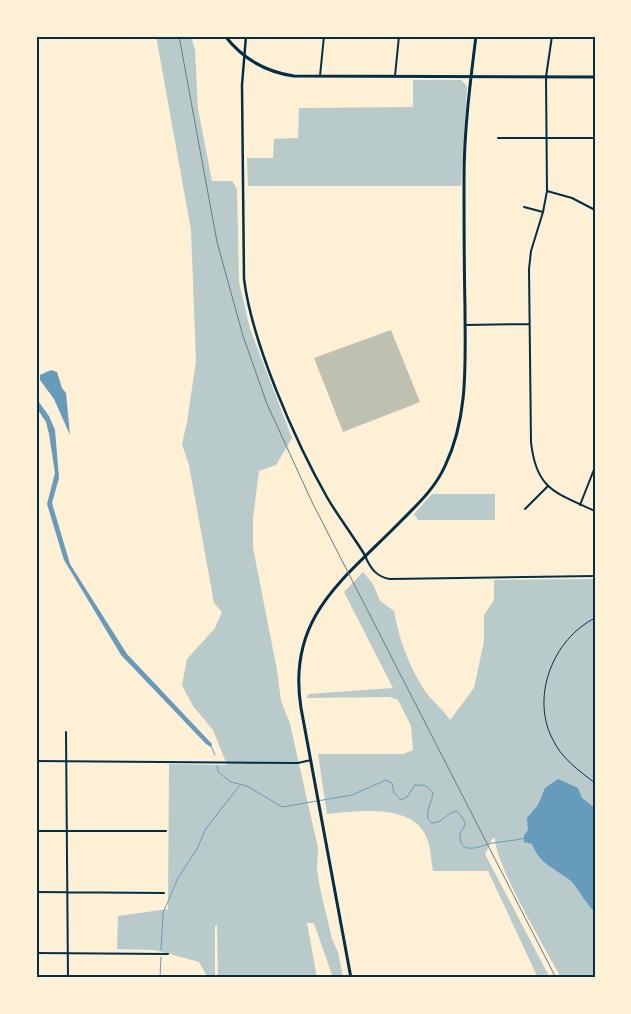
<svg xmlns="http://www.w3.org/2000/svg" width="631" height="1014" font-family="Roboto,sans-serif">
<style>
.green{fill:#b9caca}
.water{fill:#669bbc}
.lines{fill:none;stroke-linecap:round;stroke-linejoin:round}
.stream{stroke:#669bbc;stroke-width:1}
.building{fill:#bec0b2}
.path{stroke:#003049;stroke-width:1}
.minor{stroke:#003049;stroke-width:2}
.tertiary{stroke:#003049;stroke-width:2.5}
.secondary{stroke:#003049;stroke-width:3}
.rail{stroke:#657d81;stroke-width:1}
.neatline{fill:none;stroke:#003049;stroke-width:2}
</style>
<rect width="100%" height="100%" fill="#fdf0d5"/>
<path class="green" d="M156 36H191L195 50 198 109 212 181H232L237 189 239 282 250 329 292 438 276 465 259 471 253 518V548L277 670 281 701 290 724 318 848 317 870 320 888 332 939 338 952 343 978H333L314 923H307L317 978H218L217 925 215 926V978H208L199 962 155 950 117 949 118 916 168 909 169 764 227 765 213 730 193 706 182 685 187 659 215 628 222 612 214 603 189 465 182 444 187 422 196 361 191 230Z
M413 80H461L467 86 461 186H248L247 158H273L274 139 298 138 299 108 413 107Z
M432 494H495V520H418L414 514Z
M363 572 373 584 380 601 394 611C399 639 409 667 425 691 432 701 443 709 450 720L474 688 484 641V615L494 600V580L595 579V978H561C546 949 495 865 495 838L492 839 485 854 550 978H538L488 871H433C431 860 431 846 426 836 412 803 355 811 327 814L318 754H403L413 750 411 726 398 700 390 697 306 698 309 694 393 688 344 592Z"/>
<path class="water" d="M51 370 57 372 62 388 66 393 70 435 54 399 40 380V375Z
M36 398 49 416 55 430 59 478 52 503 70 564 127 654 212 744 211 747 206 744 121 655 64 560 47 504 55 473 49 434 46 422 36 407Z
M558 779 578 788 582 798 595 808V912C585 903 579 889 571 881 555 868 540 865 532 844L524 842V835L528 830 527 818 538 805 545 788Z"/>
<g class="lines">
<path class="stream" d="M211 746 215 755
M217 766 218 772 231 782 247 786 282 807 352 795 386 780 392 783 394 793 401 800 407 797 415 785C423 785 428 785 433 793 432 802 426 810 428 819L432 823C443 823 447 812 457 811 473 830 460 823 460 838 461 857 485 844 493 843 504 841 514 841 525 838
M161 950 163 913 178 878 197 849 205 830 239 786
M160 978 161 957"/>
</g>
<path class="building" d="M391 330 420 402 343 432 314 358Z"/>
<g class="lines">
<path class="path" d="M595 618C553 639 531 696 552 738 561 758 578 770 595 783"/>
<path class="minor" d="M552 36 546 77 547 191 543 212 531 251 529 269 531 442C536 490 556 493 595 511
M320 76 324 36
M395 76 399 36
M498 138H595
M547 191 572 198 595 210
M524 207 543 212
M465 325 529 324
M580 505 595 467
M525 509 548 486
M366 558C371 569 377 577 390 579L595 576
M66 732 68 978
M36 761 298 763 311 760
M36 831H166
M36 892 164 893
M36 953 168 954"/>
<path class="tertiary" d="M246 36 242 85 244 279C252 343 296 443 328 499 340 519 354 537 366 557"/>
<path class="secondary" d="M225 36C243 59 265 72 294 76L595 77
M351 978 301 708C286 615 346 578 403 519 419 503 435 488 445 466 469 416 465 361 465 307 464 264 464 222 464 179 464 131 470 84 476 36"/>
<path class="rail" d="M179 36 217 242 243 336 267 404 312 502 556 978"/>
</g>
<rect width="631" height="1014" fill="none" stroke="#fdf0d5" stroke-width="75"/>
<rect x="38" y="38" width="556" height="938" class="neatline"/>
</svg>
